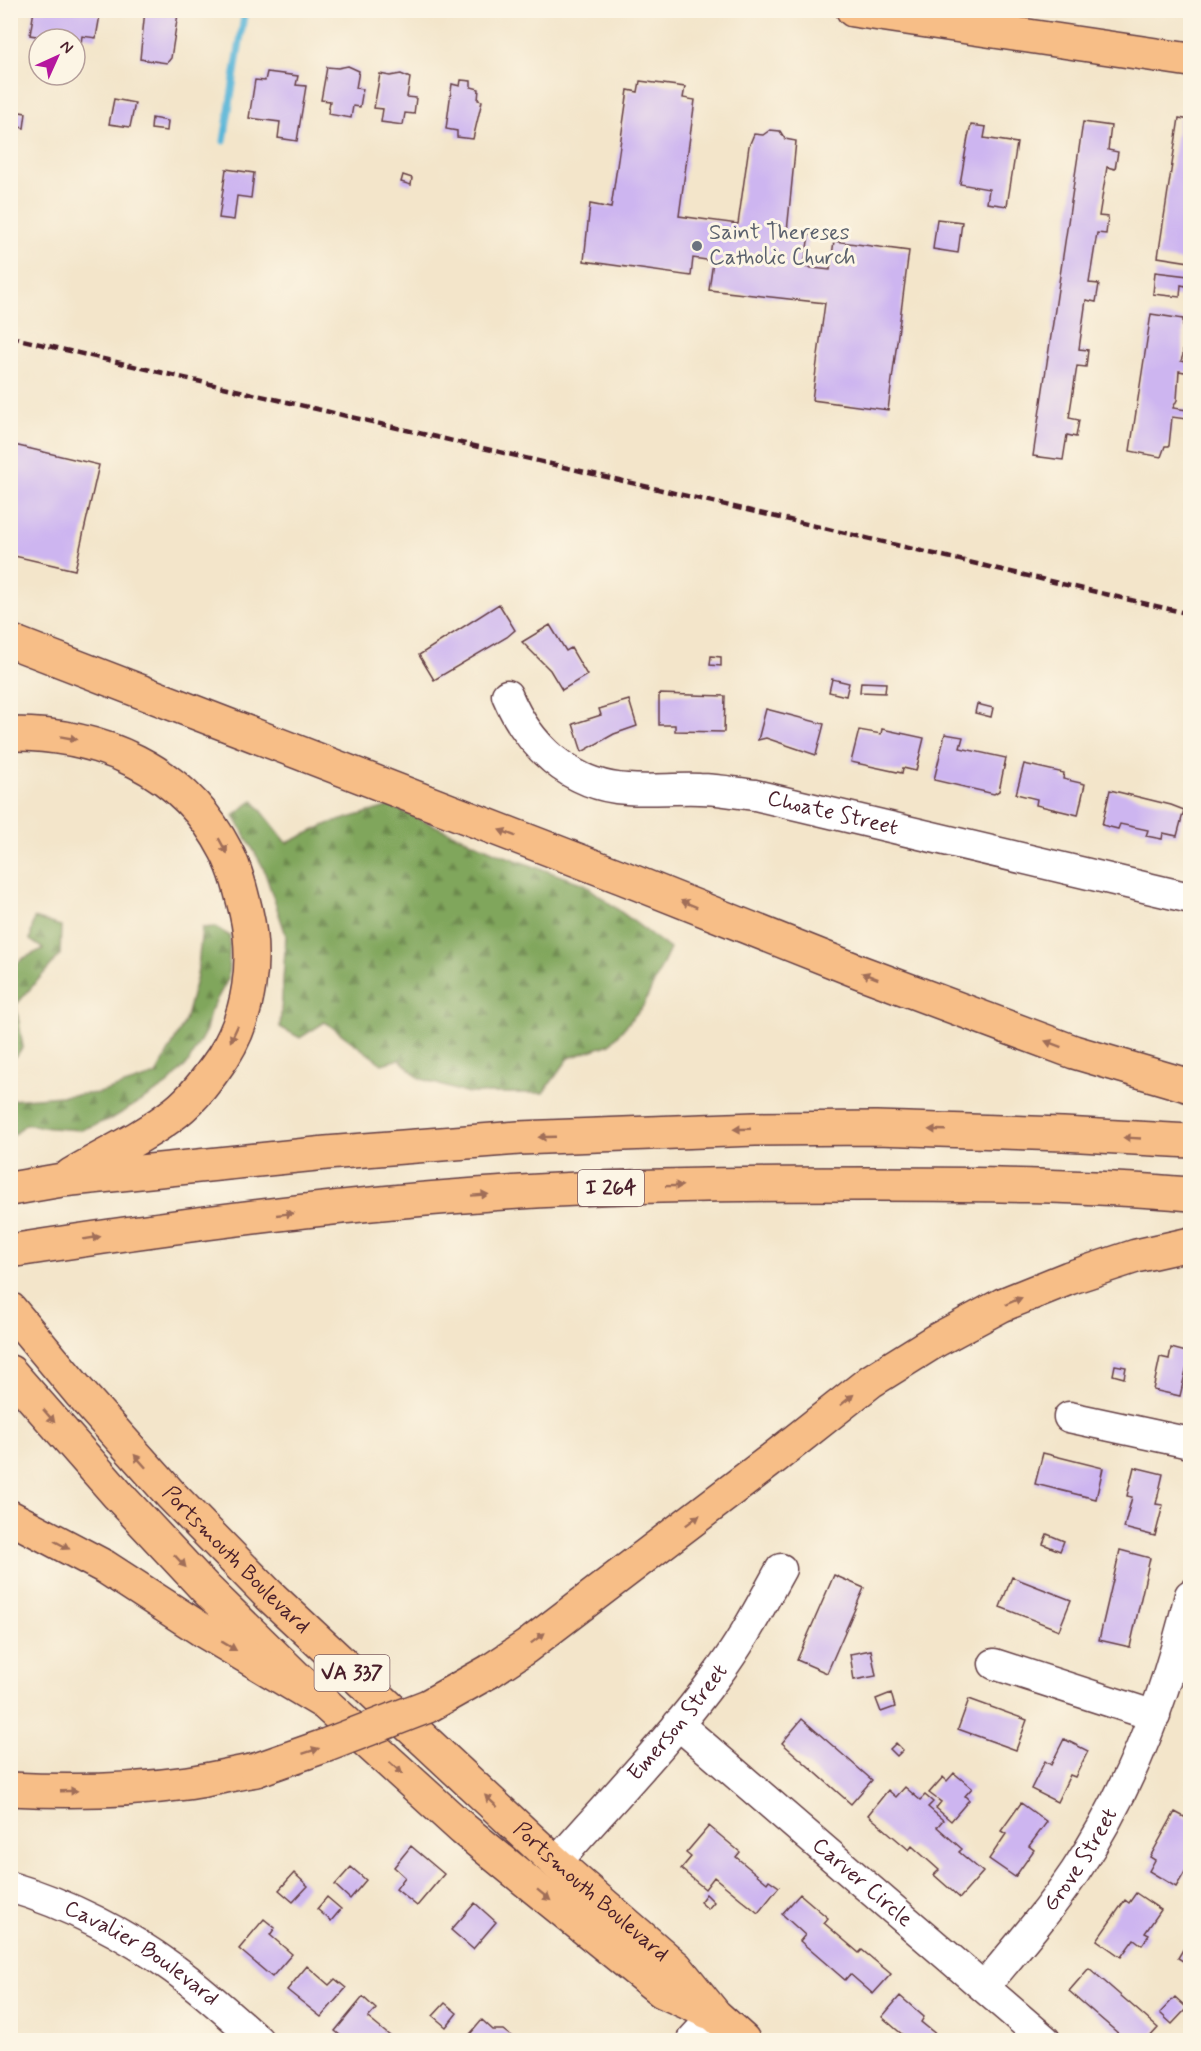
<svg xmlns="http://www.w3.org/2000/svg" width="1201" height="2051" font-family="Mynerve,sans-serif">
<style>
.forest{fill:url(#forest-firs);stroke:#656244;stroke-width:1.5}
.lines{fill:none;stroke-linecap:round;stroke-linejoin:round}
.stream{stroke:#5ab6d8;stroke-width:7}
.building{fill:#cdb5f0}
.minor-casing{stroke:#633d43;stroke-width:33}
.major-casing{stroke:#633d43;stroke-width:36}
.highway-casing{stroke:#633d43;stroke-width:36}
.minor{stroke:#fff;stroke-width:30}
.major{stroke:#f7be87;stroke-width:33}
.highway{stroke:#f7be87;stroke-width:33}
.rail{stroke:#4a1f2b;stroke-width:4.5;stroke-dasharray:9 4.5;stroke-linecap:butt}
.highway-bridge-casing{stroke:#633d43;stroke-width:36;stroke-linecap:butt}
.highway-bridge{stroke:#f7be87;stroke-width:33}
.oneway{fill:#a06e59}
.worship-dot{fill:#6b7280;stroke:#fcf5e5;stroke-width:2}
.labels{text-anchor:middle;dominant-baseline:central;stroke-width:6;stroke-linejoin:round;paint-order:stroke}
.shield{fill:#fcf5e5;stroke:#7f5f63;stroke-width:1.5}
.shield-label{font-size:21px;font-weight:bold;fill:#4a1f2b}
.worship-label{font-size:22px;fill:#5b616d;stroke:#fcf5e5;text-anchor:start}
.street-label{font-size:22px;fill:#4a1f2b;stroke:#fcf5e5}
</style>
<defs>
<pattern id="forest-firs" width="22" height="20" patternUnits="userSpaceOnUse" patternTransform="scale(1.5)"><rect width="22" height="20" fill="#80a65c"/><path d="M5 1l3.5 6h-7zM16 11l3.5 6h-7z" fill="#6b874c"/></pattern>
</defs>
<rect width="100%" height="100%" fill="#fcf5e5"/>
<filter id="ink" filterUnits="userSpaceOnUse"><feTurbulence type="fractalNoise" baseFrequency=".0167" numOctaves="2"/><feDisplacementMap in="SourceGraphic" scale="12" xChannelSelector="R" yChannelSelector="G"/><feConvolveMatrix kernelMatrix="1 2 1 2 8 2 1 2 1" color-interpolation-filters="sRGB"/></filter>
<filter id="wash" filterUnits="userSpaceOnUse"><feTurbulence type="fractalNoise" baseFrequency=".008" numOctaves="4" result="noise"/><feDisplacementMap in="SourceGraphic" scale="24" xChannelSelector="R" yChannelSelector="G"/><feGaussianBlur stdDeviation="1.35" result="paint"/><feColorMatrix in="noise" values="0 0 0 0 0 0 0 0 0 0 0 0 0 0 0 0 0 1.4 0 .05"/><feComposite in="paint" operator="in"/></filter>
<g filter="url(#wash)">
<rect width="100%" height="100%" fill="#f3e5ca"/>
<path class="forest" d="M253 800 287 843 328 824 390 806 502 855 584 884 670 949 643 1006 610 1044 569 1058 543 1093H465L419 1078 399 1059 382 1064 325 1022 300 1038 280 1027 286 935 263 867 234 816Z
M34 918 61 926 60 955 16 1005 23 1047 11 1062V968L24 958 43 949 30 940Z
M215 927 230 936 228 979 210 1012 206 1030 188 1063 166 1086 113 1118 81 1130 50 1128 26 1124 11 1137V1100L99 1093 156 1075 185 1021 197 976 202 928Z"/>
<g class="lines">
<path class="stream" d="M224 141 245 10"/>
</g>
<g id="blocks">
<path class="building" d="M34 10H87L100 15 96 38 82 36 81 43 75 42V39H56L30 35Z
M145 10 178 14 171 58 167 63 140 59Z
M348 66 359 71 356 88 363 89 360 107 353 106 351 118 328 114 330 101 321 100 327 67 338 68Z
M267 72 298 76 296 85 306 86 297 141 278 138 280 122 249 118 255 80 265 81Z
M380 74 390 76 401 74 410 78 407 97 416 98 414 114 405 113 403 125 381 122 383 109 374 108Z
M461 80 471 81V87L479 89 478 100 482 101 473 139 457 137V131L446 129 452 84 460 86Z
M640 81 685 87 683 98 695 100 679 216 738 224 749 146 754 134 763 135 770 130 780 131 785 139 796 141 787 232 809 235 804 267 830 270 834 241 909 251 888 410 812 400 825 303 709 290 713 261 693 258 691 276 584 261 590 204 611 208 628 90 638 92Z
M114 99 135 103 130 127 109 124Z
M13 111 26 113 24 128 19 127 17 140 10 139Z
M152 118 168 121 167 131 151 129Z
M1179 118 1190 120V262L1158 257Z
M1083 122 1111 126 1108 150 1118 152 1115 169 1107 167 1099 216 1108 217 1106 234 1097 233 1089 283 1099 284 1096 302 1086 300 1079 349 1088 350 1086 367 1077 366 1069 418 1079 420 1076 437 1067 435 1063 460 1033 456Z
M971 125 986 127 984 138 1017 143 1007 206 987 203 989 189 960 184 968 137Z
M226 169 254 173 251 198 237 196 234 220 219 218Z
M403 175 412 178 411 185 401 182Z
M937 219 962 222 958 253 933 249Z
M1155 272 1188 276 1186 286 1181 285 1180 297 1153 294Z
M1151 314 1183 319V355L1181 361 1190 363V373L1179 371 1177 400 1173 408 1187 410 1186 419 1172 417 1169 446H1165L1161 457 1130 451Z
M10 444 99 465 75 570 10 555Z
M499 604 515 630 507 637 434 680 419 655Z
M550 625 566 651 571 648 587 675 562 690 550 670 522 642Z
M711 656 721 657V666L710 665Z
M832 679 849 683 846 696 829 692Z
M861 682 886 683 885 693 860 692Z
M659 694 725 696 724 732 675 731V725H659Z
M629 700 637 726 614 734 582 752 573 724 601 715 599 709Z
M977 704 993 708 991 717 975 713Z
M766 709 824 724 816 755 766 738 758 740Z
M882 729 924 738 916 771 903 768 902 773 851 762 859 730 881 734Z
M945 734 963 737 960 748 1006 758 999 791 994 794 934 780Z
M1024 764 1064 773 1063 779 1085 784 1078 815 1036 805 1037 799 1016 794Z
M1110 790 1171 805 1184 810 1177 836 1163 833 1162 839 1146 836 1148 830 1120 824 1118 829 1102 825Z
M1171 1348 1190 1353 1180 1396 1153 1390 1160 1357 1169 1359Z
M1115 1365 1126 1367 1124 1378 1113 1375Z
M1043 1453 1103 1468 1096 1499 1035 1484Z
M1134 1467 1163 1474 1156 1504 1163 1505 1155 1536 1124 1528 1132 1497 1127 1496Z
M1047 1534 1064 1541 1060 1551 1043 1544Z
M1120 1550 1150 1558 1130 1647 1099 1640Z
M834 1575 864 1588 827 1673 797 1660Z
M1012 1577 1071 1600 1059 1630 1000 1607Z
M871 1650 876 1676 854 1680 850 1654Z
M891 1693 895 1707 881 1712 876 1699Z
M969 1699 1027 1720 1016 1750 958 1729Z
M802 1719 872 1780 851 1804 782 1743Z
M1064 1739 1088 1751 1075 1777 1070 1775 1057 1802 1031 1789 1045 1761 1051 1765Z
M896 1743 903 1750 897 1756 890 1749Z
M954 1773 972 1788 965 1796 969 1800 951 1821 936 1808 941 1802 929 1793 943 1777 947 1781Z
M905 1787 920 1800 925 1795 933 1802 928 1807 943 1820 937 1827 962 1849 959 1852 983 1872 960 1898 934 1875 939 1870 912 1846 909 1850 868 1815 888 1790 896 1797Z
M1021 1803 1047 1822 1029 1846 1034 1850 1015 1877 989 1859 1006 1834 1001 1831Z
M1175 1812 1190 1820V1873L1186 1870 1176 1887 1149 1871 1155 1860 1150 1857Z
M709 1826 740 1852 736 1857 767 1883 769 1880 779 1887 758 1913 714 1877 705 1889 681 1869 691 1857 686 1853Z
M411 1846 444 1874 417 1906 396 1889 405 1877 394 1867Z
M351 1867 366 1880 350 1899 335 1885Z
M294 1873 308 1886 293 1902 279 1890Z
M1136 1893 1161 1910 1145 1933 1149 1935 1142 1945 1134 1939 1121 1957 1097 1940 1125 1900 1129 1903Z
M706 1894 714 1902 708 1909 700 1902Z
M800 1894 828 1918 824 1923 859 1953 862 1950 891 1974 873 1994 850 1974 845 1980 800 1941 805 1935 782 1914Z
M327 1897 341 1909 331 1921 317 1909Z
M475 1903 496 1922 473 1949 451 1930Z
M264 1919 275 1928 270 1935 292 1954 272 1977 239 1949Z
M1184 1948 1190 1953 1186 1963 1178 1958Z
M307 1966 329 1985 335 1979 346 1988 321 2017 287 1990Z
M1089 1968 1158 2028 1147 2040H1126L1069 1991Z
M900 1996 924 2017 921 2022 943 2040H900L904 2036 882 2017Z
M363 1997 376 2009 368 2018 390 2036 386 2040H346L335 2031Z
M1175 1997 1187 2008 1172 2024 1160 2013Z
M445 2003 457 2013 446 2027 433 2016Z
M482 2020 493 2030H503L516 2040H465Z"/>
</g>
</g>
<g filter="url(#ink)">
<use href="#blocks" fill-opacity="0" stroke="#633d43" stroke-width="1.5"/>
<g class="lines">
<g class="minor-casing">
<g id="minor">
<path id="s1" d="M507 695C528 745 570 786 627 789 651 791 676 788 700 789 718 789 737 793 755 795L1190 898"/>
<path d="M1069 1417 1190 1443"/>
<path d="M994 1664 1155 1716"/>
<path id="s2" d="M678 1724 1045 2040"/>
<path id="s3" d="M556 1863C610 1801 669 1741 717 1675 742 1642 761 1605 781 1569"/>
<path id="s4" d="M10 1887C68 1904 126 1934 174 1969 204 1991 231 2016 258 2040"/>
<path id="s5" d="M984 1987C1015 1950 1047 1913 1075 1872 1131 1788 1167 1693 1190 1595"/>
<path d="M692 2040 715 2015"/>
</g>
</g>
<g class="major-casing">
<g id="major">
<path d="M853 10 1190 60"/>
<path id="s6" d="M10 1309 80 1393 172 1496 269 1595 556 1863 676 1967 715 2015 743 2040"/>
<path d="M10 1372 118 1495 205 1588 296 1677 463 1829 535 1888 662 1991 708 2012"/>
</g>
</g>
<g class="highway-casing">
<path id="highway" d="M10 641 624 878 860 972 1074 1052 1190 1086
M10 734C100 733 184 769 226 851 236 870 241 891 246 912 257 959 250 1015 223 1057 210 1076 195 1097 176 1112 144 1137 105 1155 71 1175
M10 1189 62 1180 326 1153 519 1138 755 1129 876 1128 1063 1134 1190 1141
M10 1251C165 1227 321 1206 477 1195 607 1185 739 1184 869 1184 976 1184 1084 1185 1190 1194
M10 1517 105 1567 202 1630 323 1702
M490 1671 526 1647 775 1457 871 1381 935 1341 1002 1305 1069 1278 1136 1256 1190 1244
M10 1789C69 1792 129 1791 187 1783 210 1780 233 1774 256 1770"/>
</g>
<use href="#minor" class="minor"/>
<use href="#major" class="major"/>
<use href="#highway" class="highway"/>
<path class="rail" d="M10 337 1190 614"/>
<g class="highway-bridge-casing">
<path id="highway-bridge" d="M256 1770 327 1745 428 1706 490 1671"/>
</g>
<use href="#highway-bridge" class="highway-bridge"/>
</g>
<defs><path id="oneway-solid" d="M-6-.8H1V-3.2L6.5 0L1 3.2V.8H-6Z" transform="scale(1.5)"/></defs>
<g class="oneway">
<use href="#oneway-solid" transform="translate(69 738) rotate(10)"/>
<use href="#oneway-solid" transform="translate(507 833) rotate(-159)"/>
<use href="#oneway-solid" transform="translate(223 846) rotate(61)"/>
<use href="#oneway-solid" transform="translate(689 904) rotate(-158)"/>
<use href="#oneway-solid" transform="translate(870 976) rotate(-159)"/>
<use href="#oneway-solid" transform="translate(234 1034) rotate(115)"/>
<use href="#oneway-solid" transform="translate(1053 1044) rotate(-159)"/>
<use href="#oneway-solid" transform="translate(742 1129) rotate(178)"/>
<use href="#oneway-solid" transform="translate(937 1130) rotate(-178)"/>
<use href="#oneway-solid" transform="translate(547 1137) rotate(178)"/>
<use href="#oneway-solid" transform="translate(1132 1138) rotate(-177)"/>
<use href="#oneway-solid" transform="translate(674 1186) rotate(-1)"/>
<use href="#oneway-solid" transform="translate(480 1195) rotate(-4)"/>
<use href="#oneway-solid" transform="translate(285 1214) rotate(-6)"/>
<use href="#oneway-solid" transform="translate(92 1238) rotate(-9)"/>
<use href="#oneway-solid" transform="translate(1014 1301) rotate(-23)"/>
<use href="#oneway-solid" transform="translate(847 1400) rotate(-39)"/>
<use href="#oneway-solid" transform="translate(49 1416) rotate(49)"/>
<use href="#oneway-solid" transform="translate(140 1461) rotate(-132)"/>
<use href="#oneway-solid" transform="translate(693 1520) rotate(-37)"/>
<use href="#oneway-solid" transform="translate(62 1545) rotate(28)"/>
<use href="#oneway-solid" transform="translate(180 1561) rotate(47)"/>
<use href="#oneway-solid" transform="translate(538 1638) rotate(-37)"/>
<use href="#oneway-solid" transform="translate(229 1646) rotate(31)"/>
<use href="#oneway-solid" transform="translate(311 1751) rotate(-18)"/>
<use href="#oneway-solid" transform="translate(396 1768) rotate(42)"/>
<use href="#oneway-solid" transform="translate(69 1791) rotate(-2)"/>
<use href="#oneway-solid" transform="translate(491 1801) rotate(-137)"/>
<use href="#oneway-solid" transform="translate(544 1895) rotate(39)"/>
</g>
</g>
<circle class="worship-dot" cx="697" cy="246" r="6"/>
<g class="labels">
<g class="shield">
<rect x="578" y="1170" width="66" height="36" rx="4.5"/>
<rect x="314.5" y="1655" width="75" height="36" rx="4.5"/>
</g>
<g class="shield-label">
<text x="611" y="1188">I 264</text>
<text x="352" y="1673">VA 337</text>
</g>
<g class="worship-label">
<text x="709" y="233">Saint Thereses<tspan x="709" dy="25">Catholic Church</tspan></text>
</g>
<g class="street-label">
<text stroke="none"><textPath href="#s1" startOffset="369">Choate Street</textPath></text>
<text stroke="none"><textPath href="#s6" startOffset="338">Portsmouth Boulevard</textPath></text>
<text stroke="none"><textPath href="#s3" startOffset="186">Emerson Street</textPath></text>
<text stroke="none"><textPath href="#s5" startOffset="160">Grove Street</textPath></text>
<text stroke="none"><textPath href="#s2" startOffset="243">Carver Circle</textPath></text>
<text stroke="none"><textPath href="#s6" startOffset="824">Portsmouth Boulevard</textPath></text>
<text stroke="none"><textPath href="#s4" startOffset="148">Cavalier Boulevard</textPath></text>
</g>
</g>
<rect width="1201" height="2051" fill="none" stroke="#fcf5e5" stroke-width="36"/>
<g transform="translate(57 57) rotate(45)"><circle r="28" fill="#fcf5e5" stroke="#b59f9b" stroke-width="1.5"/>
<path d="M0-4.5L10 22L0 15L-10 22Z" fill="#b5179e"/>
<text y="-9" font-size="16" font-weight="bold" text-anchor="middle" fill="#4a1f2b">N</text>
</g>
</svg>
